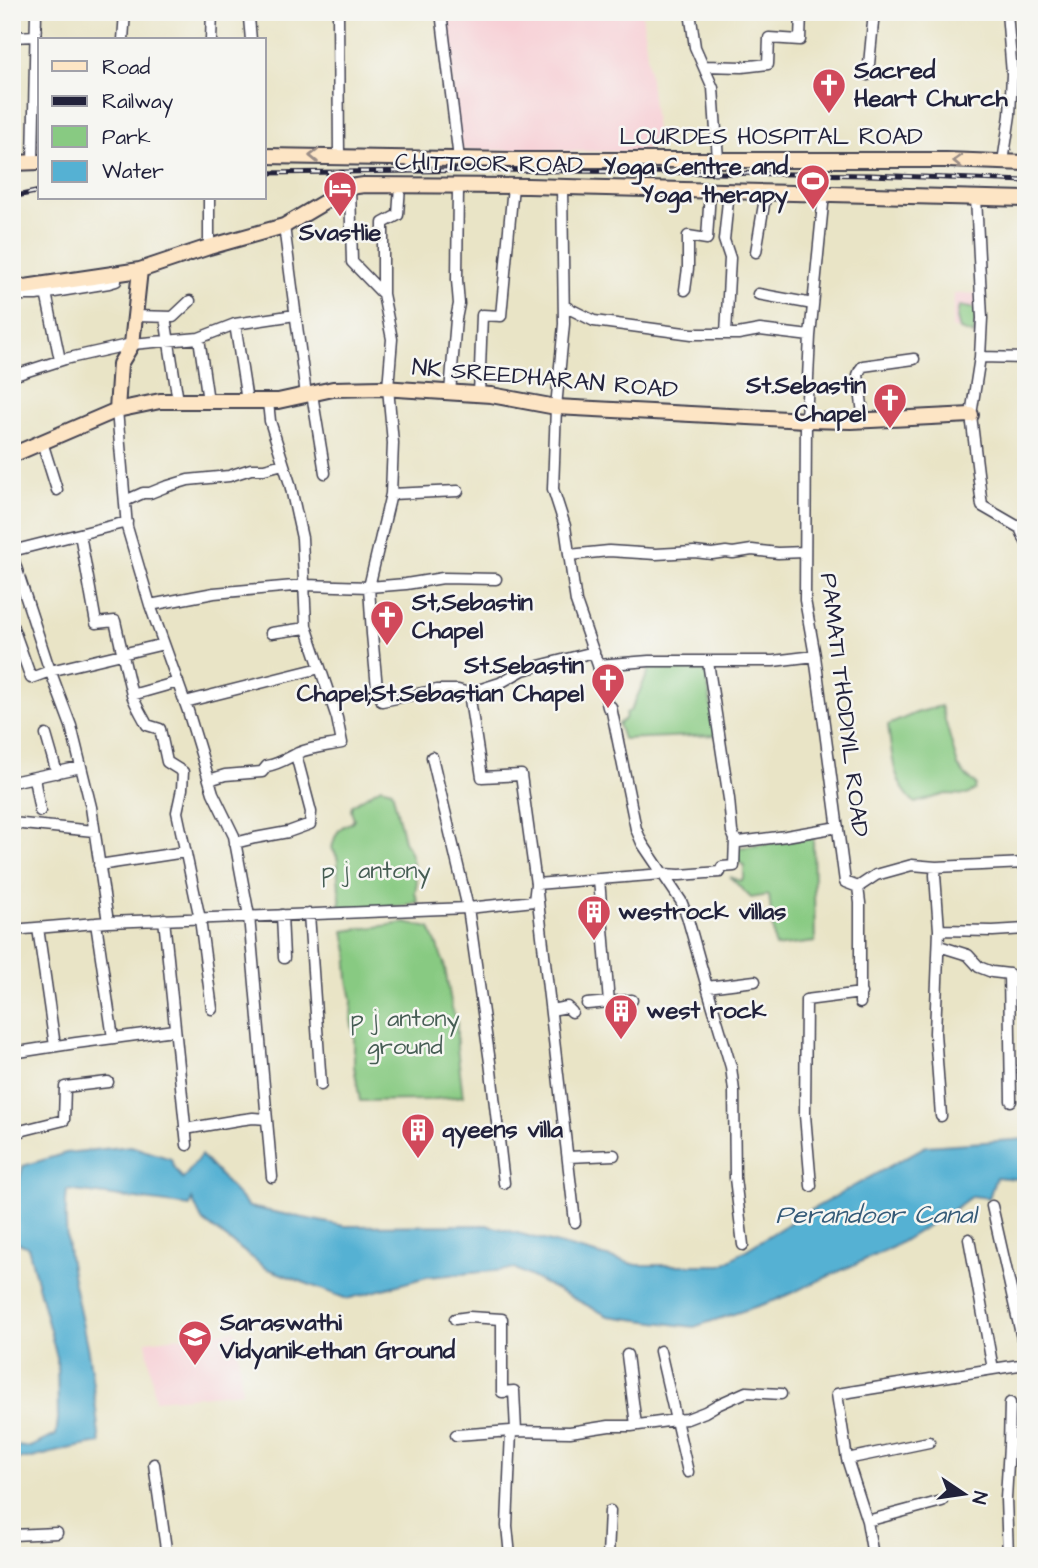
<svg xmlns="http://www.w3.org/2000/svg" width="1038" height="1568" font-family="'Architects Daughter',sans-serif">
<style>
.built{fill:#f7cfd5}
.green{fill:#88ca82;stroke:#55765e;stroke-width:2}
.water{fill:#55b1d3;stroke:#3c6a87;stroke-width:2}
.lines{fill:none;stroke-linecap:round;stroke-linejoin:round}
.street-casing{stroke:#403f50;stroke-width:13}
.secondary-casing{stroke:#403f50;stroke-width:18}
.street{stroke:#fff;stroke-width:10}
.secondary{stroke:#fde5c5;stroke-width:14}
.rail-casing{stroke:#22223b;stroke-width:5}
.rail{stroke:#f6f6f2;stroke-width:2.5;stroke-dasharray:8;stroke-linecap:butt}
.oneway{stroke:#9a8d87}
.labels{text-anchor:middle;dominant-baseline:central;stroke-width:5;stroke-linejoin:round;paint-order:stroke}
.poi-label{font-size:24px;font-weight:bold;fill:#22223b;stroke:#f6f6f2;text-anchor:start}
.street-label{font-size:24px;fill:#22223b;stroke:#f6f6f2}
.park-label{font-size:24px;fill:#465d54;stroke:#f6f6f2}
.water-label{font-size:26px;font-style:italic;fill:#365b78;stroke:#f6f6f2}
</style>
<rect width="100%" height="100%" fill="#f6f6f2"/>
<filter id="ink" filterUnits="userSpaceOnUse"><feTurbulence type="fractalNoise" baseFrequency=".0143" numOctaves="2"/><feDisplacementMap in="SourceGraphic" scale="14" xChannelSelector="R" yChannelSelector="G"/><feConvolveMatrix kernelMatrix="1 2 1 2 8 2 1 2 1" color-interpolation-filters="sRGB"/></filter>
<filter id="wash" filterUnits="userSpaceOnUse"><feTurbulence type="fractalNoise" baseFrequency=".00686" numOctaves="4" result="noise"/><feDisplacementMap in="SourceGraphic" scale="28" xChannelSelector="R" yChannelSelector="G"/><feGaussianBlur stdDeviation="1.57" result="paint"/><feColorMatrix in="noise" values="0 0 0 0 0 0 0 0 0 0 0 0 0 0 0 0 0 1.4 0 .05"/><feComposite in="paint" operator="in"/></filter>
<g filter="url(#wash)">
<rect width="100%" height="100%" fill="#e9e4c6"/>
<path class="built" d="M445 12H642L658 148 634 152 460 150Z
M981 293 978 336 952 328 954 294Z
M236 1330 242 1392 155 1400 146 1341Z"/>
<path class="green" d="M959 306 977 309 974 335 960 330 957 318Z
M649 661 705 666 716 735 623 739 618 724 625 719 626 713 631 710 648 673Z
M941 706 958 766 966 776 976 784 975 790 967 795 946 794 915 803C892 783 892 754 888 725L916 713Z
M381 787 392 790 404 841C408 847 412 857 413 864 415 872 413 875 417 882L415 893 418 902 405 906 340 909C341 898 339 889 338 878 337 867 341 858 332 849 334 837 338 826 351 823L354 819 351 810 352 805Z
M813 838 815 942 775 947 769 895 751 898 730 877 741 881 744 878V866L738 861 737 848Z
M405 923 430 928 444 963 452 1008 457 1023V1048L463 1096 427 1100 360 1101 354 1066V1036L351 1019 352 1000 348 980 347 964 349 957 344 931C365 928 385 926 405 923Z"/>
<path class="water" d="M1026 1139V1180L996 1177 989 1198 972 1196 950 1212 893 1247 776 1300 694 1327 608 1316 516 1269 427 1277 347 1299 266 1268 202 1220 192 1199 190 1206 67 1190C61 1242 77 1295 87 1346 93 1378 96 1411 100 1443L67 1449 28 1459H12V1446L30 1447 56 1435 58 1419 57 1358 28 1247 12 1240V1211L23 1166 66 1153 131 1146 171 1159 174 1167 183 1179 201 1155 249 1207 344 1226 487 1225 637 1265H722L802 1215 926 1146Z"/>
</g>
<g filter="url(#ink)">
<g class="lines">
<g class="street-casing">
<path id="street" d="M250 12 249 18 251 40
M338 12 339 157
M441 12 459 159
M690 12 695 47 713 88 718 159
M12 37 36 36
M123 40 125 12
M211 40 212 12
M704 66 742 67 768 64 769 38 800 40 801 12
M1012 74 1026 73
M868 75 874 12
M33 162 36 12
M1003 162 1010 115 1012 74 1007 12
M400 186 398 215 383 223V294L392 339 388 388 393 443 391 494 369 587 372 634 377 688 382 701 437 690H458L469 693 500 683 523 670 594 652
M350 187 352 262 383 294
M562 187 564 324 556 407 553 489 565 526 576 602 598 665 608 707H611L636 829 642 843 681 901 687 916 707 987 731 1067 734 1091 735 1178 743 1245
M824 194 810 336 806 420 805 600 815 656 845 882 858 887 860 903V1003
M976 197 982 318 980 357 971 415 982 506 1020 528 1026 542
M209 198V247
M284 226 306 395
M756 252 766 192
M685 290 688 268V236L707 239 710 191
M46 293 60 360
M758 294 813 304
M12 295H36L109 283 116 281V273
M564 306 594 321 692 334H738L760 330 810 336
M135 316 173 317 190 301
M165 317 178 401
M235 324 247 401
M726 334 730 258 724 240 729 191
M199 338 208 401
M980 357 1026 358
M12 376 65 359 132 344 199 338 235 324 295 315
M450 393 456 319 459 304 457 280 458 187
M312 394 325 473
M479 395 482 315 501 316 513 186
M117 410 127 527 150 605 188 711 213 793 234 836 249 916 272 1177
M864 421 858 375 860 370 863 366 914 359
M42 442 57 490
M391 494 458 491
M125 501 143 493H150L165 487 188 480 229 476 251 469H264L283 464
M80 534 96 623 115 621 132 695 178 682
M12 551 127 522
M12 555 47 662 71 726 91 807 108 922 12 930
M569 555 609 551 656 554 694 552 712 554 726 552 733 553 752 550 778 553 805 552
M150 605 214 593 305 585 369 587 406 584 443 578 496 579
M12 625 31 678 50 671 164 644
M271 633 306 628
M708 662 729 799 732 832 735 839 739 842 786 836 838 827
M598 665 649 661H773L815 656
M469 693 482 777 521 775 536 884 575 1222
M132 695C136 706 142 715 147 725L160 729 167 762 183 772 182 789 177 812 200 919 212 1009
M185 702 320 668
M46 735 57 773
M432 757 468 908 490 1062 504 1183
M34 778 40 811
M209 780 225 775 262 772 267 766C279 764 288 758 298 753 312 747 328 746 342 743L337 718 306 626 302 538 290 484 270 421 268 402
M12 782 81 767
M12 823 94 831
M235 843 255 838 288 832 310 824 311 812 296 755
M99 865 185 852
M936 867 935 875 939 930 935 1033 941 1116
M599 879 609 1003
M858 887 876 875 912 865 936 867 1026 863
M309 914 321 1085
M282 915 284 958
M164 919 187 1145
M108 922 468 908 534 901 536 884 663 874 680 875 720 872 722 867 734 866 735 839
M96 923 113 1038
M38 928 55 1046
M939 930 993 931 1026 929
M939 946 968 955 979 967 992 972 1009 974 1011 1101
M707 987 755 981
M587 1004 632 1000
M551 1010 567 1007 572 1012
M12 1053 76 1043 174 1030
M185 1129 238 1120 253 1118 267 1119
M12 1136 24 1130 64 1120 65 1087 108 1082
M568 1157 614 1155
M811 1186 805 1115 806 1000 861 993
M992 1206 1026 1356
M455 1319 469 1317 502 1319V1392L514 1391 516 1431
M660 1351 688 1472
M627 1355 636 1425
M993 1369 1026 1364
M456 1435 511 1431 570 1432 609 1426H631L675 1420 687 1419 705 1412 717 1405 746 1392 781 1394
M847 1459 929 1442
M154 1464 167 1556
M867 1521 942 1501
M12 1535 57 1533
M510 1556 507 1526 511 1431
M608 1556 610 1511
M873 1556 867 1521 847 1459 837 1394 993 1369 969 1239
M1008 1556 1006 1499 1009 1445 1010 1403"/>
</g>
<g class="secondary-casing">
<path id="secondary" d="M264 156 515 160H946L1026 163
M12 163 40 162
M12 286 25 287 140 270 209 247 284 226 350 187 364 185 528 186 1026 199
M117 410 120 364 132 344 140 270
M12 455 117 410 160 401H278L333 389 382 388 491 395 556 407 806 420 851 421 971 415"/>
</g>
<use href="#street" class="street"/>
<use href="#secondary" class="secondary"/>
<g class="rail-casing">
<path id="rail" d="M264 173 493 170 870 175 1026 181
M12 197 40 191"/>
</g>
<use href="#rail" class="rail"/>
</g>
<defs><path id="oneway-chevron" d="M-2-3.5L2.5 0L-2 3.5" fill="none" stroke-width="1.6" stroke-linecap="round" stroke-linejoin="round" transform="scale(1.75)"/></defs>
<g class="oneway">
<use href="#oneway-chevron" transform="translate(314 156) rotate(-179)"/>
<use href="#oneway-chevron" transform="translate(958 161) rotate(-178)"/>
</g>
</g>
<defs>
<g id="church-pin" transform="scale(1.75)"><path d="M0 17L-7.5 6A9.5 9.5 0 1 1 7.5 6Z" fill="#d1495b" stroke="#f6f6f2"/><path d="M-1.2-6h2.4v3.5h3.3v2.4h-3.3V6h-2.4V-.1h-3.3v-2.4h3.3Z" fill="#fff"/></g>
<g id="stadium-pin" transform="scale(1.75)"><path d="M0 17L-7.5 6A9.5 9.5 0 1 1 7.5 6Z" fill="#d1495b" stroke="#f6f6f2"/><path d="M0-5a6.5 5 0 1 0 0 10a6.5 5 0 1 0 0-10ZM-3.5-1.8h7v3.6h-7Z" fill="#fff"/></g>
<g id="hotel-pin" transform="scale(1.75)"><path d="M0 17L-7.5 6A9.5 9.5 0 1 1 7.5 6Z" fill="#d1495b" stroke="#f6f6f2"/><path d="M-6-4.5h1.5V1H6V5H4.5V3h-9V5H-6ZM-4 0a1.8 1.8 0 1 1 3.6 0ZM.5 0V-2.5h3Q6-2.5 6 0Z" fill="#fff"/></g>
<g id="building-pin" transform="scale(1.75)"><path d="M0 17L-7.5 6A9.5 9.5 0 1 1 7.5 6Z" fill="#d1495b" stroke="#f6f6f2"/><path d="M-4-6H4V6H1V3H-1V6H-4ZM-2.5-4.3h1.7v1.8h-1.7ZM.8-4.3h1.7v1.8H.8ZM-2.5-1h1.7V.8h-1.7ZM.8-1h1.7V.8H.8Z" fill="#fff"/></g>
<g id="school-pin" transform="scale(1.75)"><path d="M0 17L-7.5 6A9.5 9.5 0 1 1 7.5 6Z" fill="#d1495b" stroke="#f6f6f2"/><path d="M0-5L7-2L0 1L-7-2ZM-4 1L0 2.5L4 1V4Q0 6-4 4Z" fill="#fff"/></g>
</defs>
<g fill-rule="evenodd">
<use href="#church-pin" x="829" y="85"/>
<use href="#stadium-pin" x="813" y="181"/>
<use href="#hotel-pin" x="340" y="188"/>
<use href="#church-pin" x="890" y="400"/>
<use href="#church-pin" x="387" y="617"/>
<use href="#church-pin" x="608" y="680"/>
<use href="#building-pin" x="594" y="912"/>
<use href="#building-pin" x="621" y="1011"/>
<use href="#building-pin" x="418" y="1130"/>
<use href="#school-pin" x="195" y="1337"/>
</g>
<g class="labels">
<g class="poi-label">
<text x="854" y="71">Sacred<tspan x="854" dy="28">Heart Church</tspan></text>
<text x="788" y="167" text-anchor="end">Yoga Centre and<tspan x="788" dy="28">Yoga therapy</tspan></text>
<text x="340" y="233" text-anchor="middle">Svastlie</text>
<text x="866" y="386" text-anchor="end">St.Sebastin<tspan x="866" dy="28">Chapel</tspan></text>
<text x="412" y="603">St,Sebastin<tspan x="412" dy="28">Chapel</tspan></text>
<text x="584" y="666" text-anchor="end">St.Sebastin<tspan x="584" dy="28">Chapel;St.Sebastian Chapel</tspan></text>
<text x="618" y="912">westrock villas</text>
<text x="646" y="1011">west rock</text>
<text x="442" y="1130">qyeens villa</text>
<text x="220" y="1323">Saraswathi<tspan x="220" dy="28">Vidyanikethan Ground</tspan></text>
</g>
<g class="street-label">
<text x="771" y="137">LOURDES HOSPITAL ROAD</text>
<text transform="translate(489 164) rotate(1)">CHITTOOR ROAD</text>
<text transform="translate(545 379) rotate(5)">NK SREEDHARAN ROAD</text>
<text transform="translate(844 705) rotate(83)">PAMATI THODIYIL ROAD</text>
</g>
<g class="park-label">
<text x="376" y="871">p j antony</text>
<text x="405" y="1019">p j antony<tspan x="405" dy="28">ground</tspan></text>
</g>
<g class="water-label">
<text x="876" y="1215">Perandoor Canal</text>
</g>
</g>
<rect width="1038" height="1568" fill="none" stroke="#f6f6f2" stroke-width="42"/>
<rect x="38" y="38" width="228" height="161" fill="#f6f6f2" stroke="#a1a1a9" stroke-width="2"/>
<rect x="52" y="61" width="35" height="10" fill="#fde5c5" stroke="#a1a1a9" stroke-width="2"/>
<text x="102" y="74" font-size="21" fill="#22223b">Road</text>
<rect x="52" y="96" width="35" height="10" fill="#22223b" stroke="#a1a1a9" stroke-width="2"/>
<text x="102" y="108" font-size="21" fill="#22223b">Railway</text>
<rect x="52" y="126" width="35" height="21" fill="#88ca82" stroke="#a1a1a9" stroke-width="2"/>
<text x="102" y="144" font-size="21" fill="#22223b">Park</text>
<rect x="52" y="161" width="35" height="21" fill="#55b1d3" stroke="#a1a1a9" stroke-width="2"/>
<text x="102" y="178" font-size="21" fill="#22223b">Water</text>
<g transform="translate(964 1494) rotate(103)" stroke="#f6f6f2" stroke-width="5" paint-order="stroke">
<path d="M0-5L12 26L0 18L-12 26Z" fill="#22223b"/>
<text y="-10" font-size="19" font-weight="bold" text-anchor="middle" fill="#22223b">N</text>
</g>
</svg>
